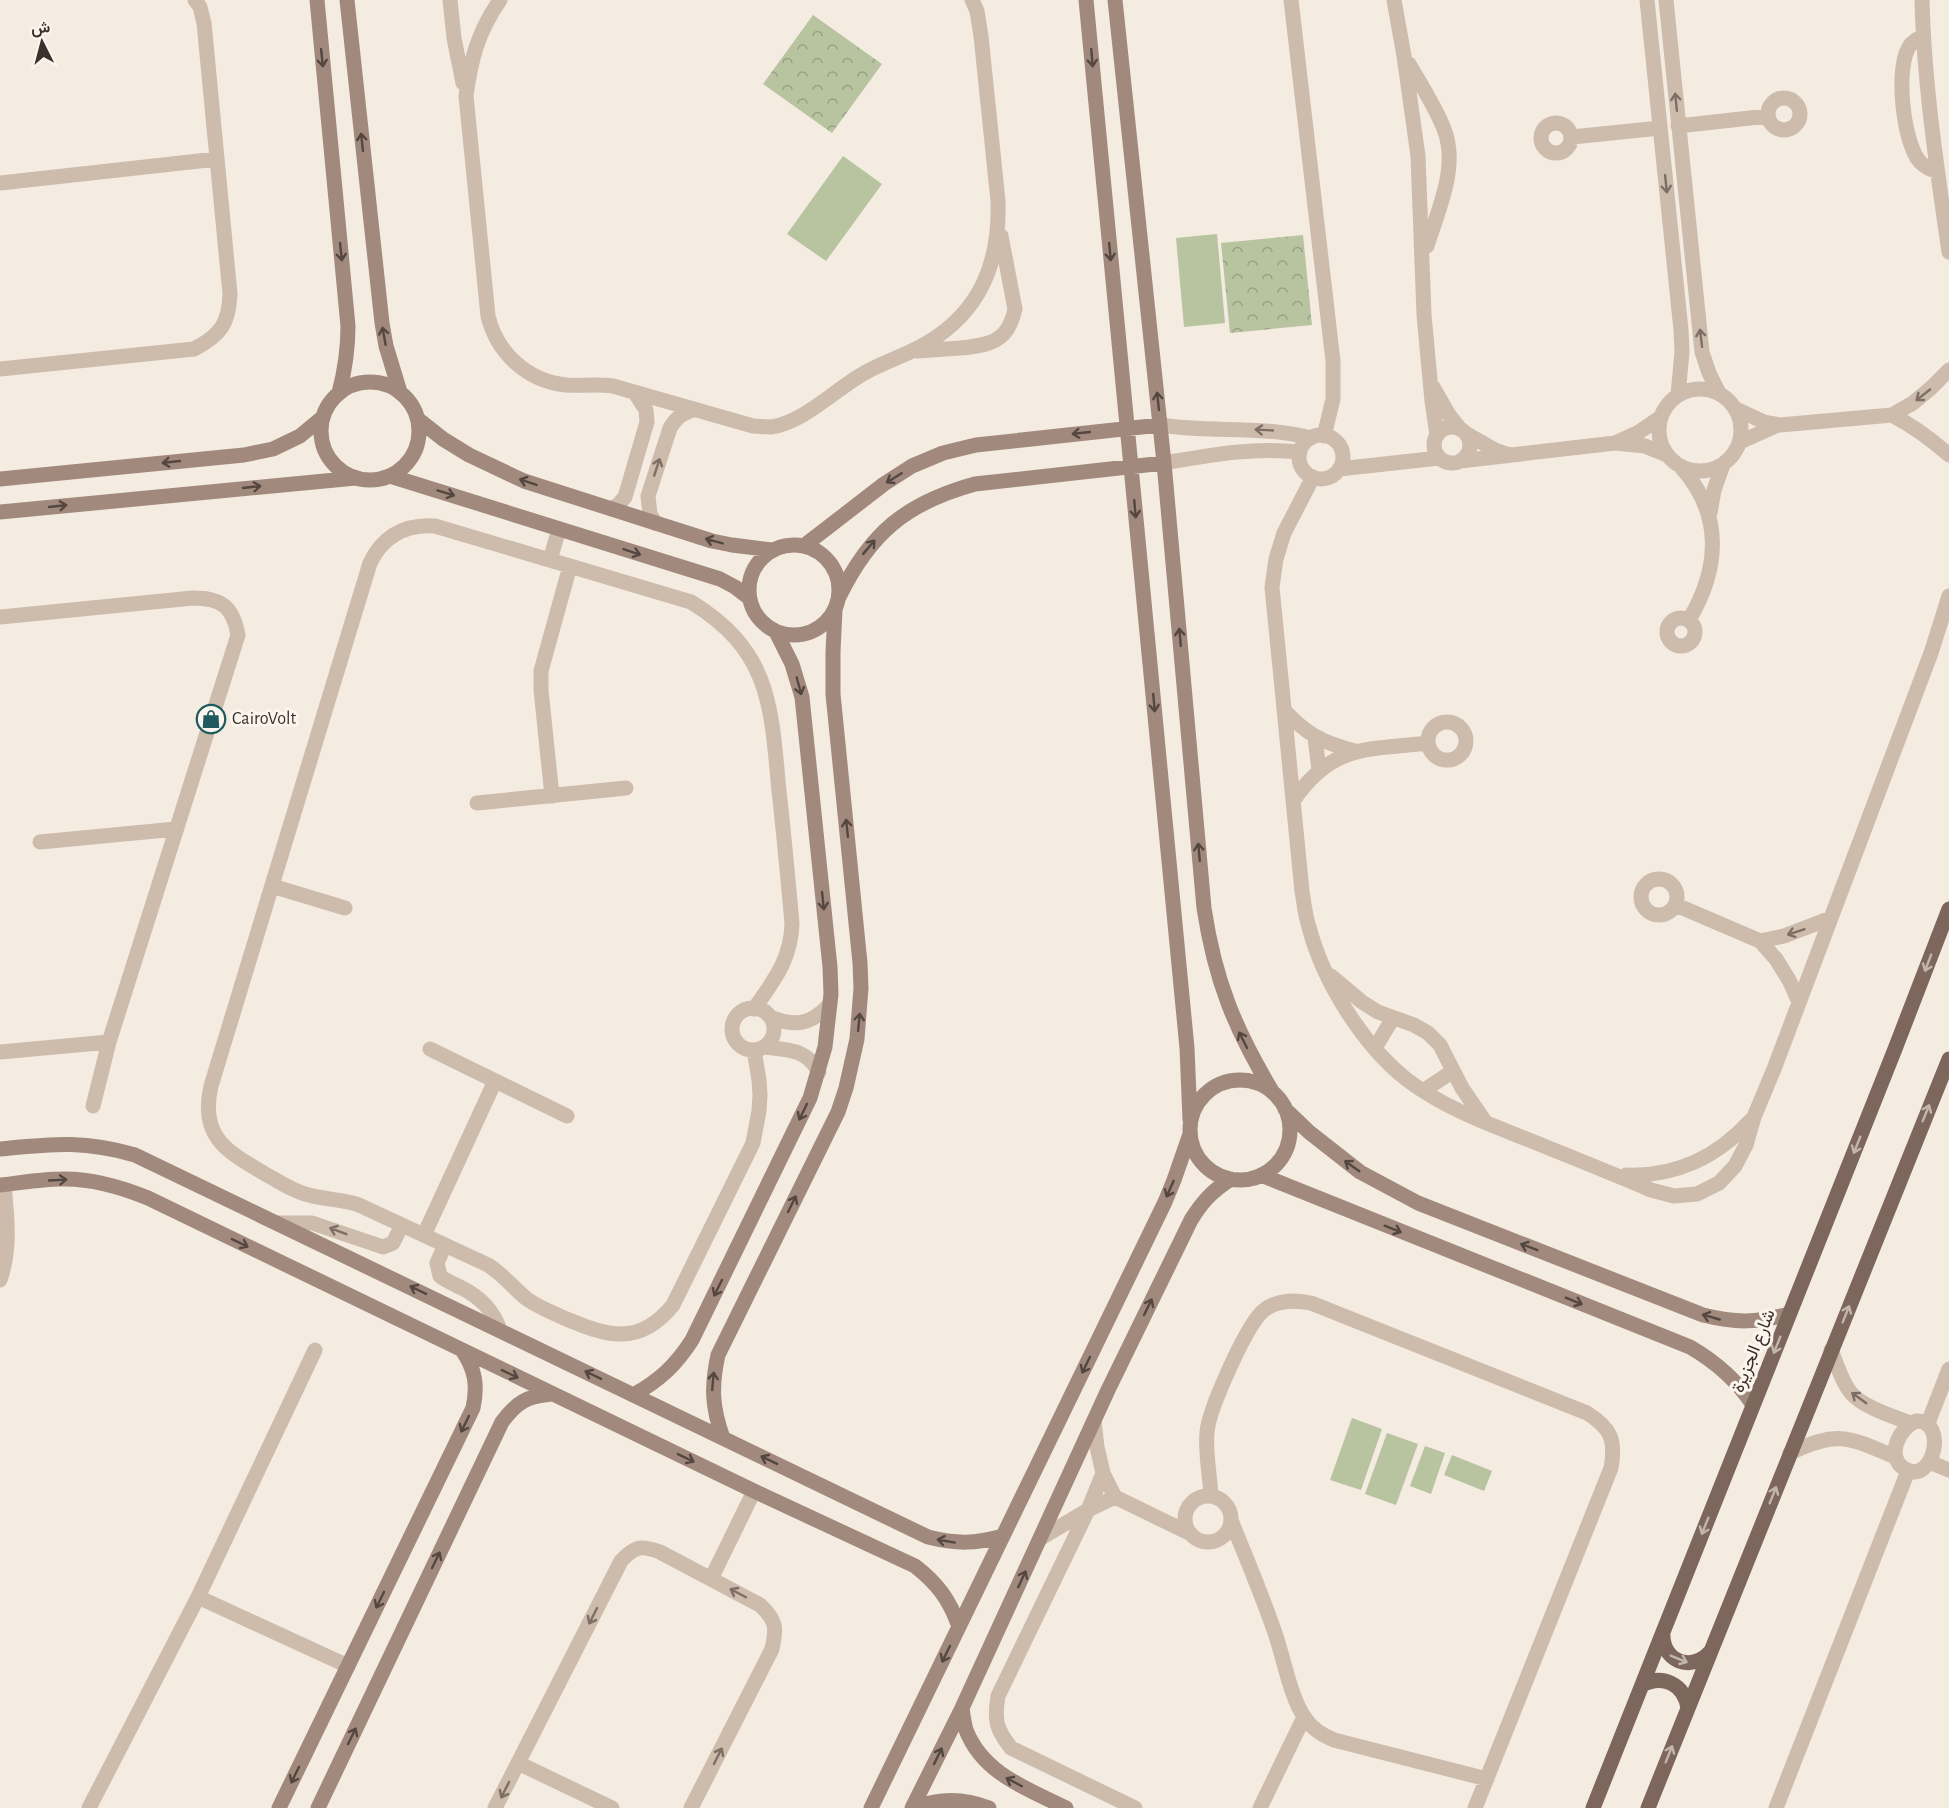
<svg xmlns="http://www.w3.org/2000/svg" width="1949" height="1808" font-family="'Alegreya Sans',Vazirmatn,sans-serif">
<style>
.grass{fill:#b8c4a0}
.forest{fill:url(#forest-crowns)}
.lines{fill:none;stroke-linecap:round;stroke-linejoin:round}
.street{stroke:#cdbbac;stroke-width:15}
.secondary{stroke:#a18a7d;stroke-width:15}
.primary{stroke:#7d675c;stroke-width:15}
.oneway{stroke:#544640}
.oneway2{stroke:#7d6f65}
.oneway3{stroke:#c2b5ac}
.labels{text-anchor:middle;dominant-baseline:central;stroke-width:6;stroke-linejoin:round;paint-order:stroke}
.poi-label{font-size:18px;fill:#3b302b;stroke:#fbf5ee;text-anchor:start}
.street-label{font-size:18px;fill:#3b302b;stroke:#fbf5ee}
</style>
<defs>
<pattern id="forest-crowns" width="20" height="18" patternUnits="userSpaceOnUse" patternTransform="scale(1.5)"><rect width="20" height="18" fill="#b8c4a0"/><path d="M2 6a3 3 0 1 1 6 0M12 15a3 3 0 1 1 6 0" fill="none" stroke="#97a083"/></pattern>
</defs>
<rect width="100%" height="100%" fill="#f4ebe1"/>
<path class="grass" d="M843 156 882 184 826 261 787 234Z
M1217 234 1225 323 1184 327 1176 238Z
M1352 1418 1382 1429 1361 1490 1330 1480Z
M1387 1433 1418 1444 1396 1505 1365 1494Z
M1425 1446 1445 1453 1431 1494 1410 1486Z
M1452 1455 1492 1471 1484 1491 1444 1475Z"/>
<path class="forest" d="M813 15 882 64 832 133 763 84Z
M1303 235 1312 325 1230 333 1221 243Z"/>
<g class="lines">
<path class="street" d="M450 0 454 38 463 83
M500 0C478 32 471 58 466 96L488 316C497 353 527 381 566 385 582 386 597 384 613 386L753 426C758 426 765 427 771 427 802 423 834 391 861 375 882 362 906 356 927 343 981 311 1000 262 998 201L981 36 977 11 972 0
M1291 0 1333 361V399L1324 436
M1394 0 1404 56 1418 156 1424 315 1432 401 1437 435
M1647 0 1681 330 1682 352 1678 395
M1666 0 1702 352 1709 373 1719 393
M1922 0C1924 84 1937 169 1949 252
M1923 37C1918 38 1915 40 1911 44 1894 64 1903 143 1920 162 1925 167 1931 170 1937 171
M1409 64C1421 85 1435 106 1444 129 1459 167 1438 210 1427 246
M1768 114a16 16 0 1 1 32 0a16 16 0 1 1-32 0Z
M1541 138a15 15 0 1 1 30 0a15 15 0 1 1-30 0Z
M1678 126 1768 116
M1572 137 1660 128
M0 183 217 159
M918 351C932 350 946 349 960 348 990 345 1008 342 1015 309L1001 236
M0 369 194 349C221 335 229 323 230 294L204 23 200 7 195 0
M1433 387 1449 415 1460 429
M1659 430a41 41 0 1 1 82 0a41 41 0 1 1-82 0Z
M1736 409 1764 422 1780 425 1892 415 1913 403 1931 388 1949 370
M1892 415C1913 426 1931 439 1949 455
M1160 425C1211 433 1261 425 1311 438
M1434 445a18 18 0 1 1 36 0a18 18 0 1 1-36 0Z
M1467 434 1495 450 1510 455
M1299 457a22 22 0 1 1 44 0a22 22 0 1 1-44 0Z
M1617 442 1639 432 1661 417
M1740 442 1778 425
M1460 461 1615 443 1645 446 1667 455
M1164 463C1211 455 1251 447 1300 452
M1681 467C1723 514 1720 568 1689 620
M1339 469 1439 458
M1313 477 1284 533 1276 559 1272 587 1302 891C1304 903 1305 915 1309 927 1323 981 1362 1044 1406 1079 1441 1106 1483 1122 1524 1138 1566 1155 1609 1172 1651 1190L1674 1196 1697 1194 1719 1183 1735 1166 1746 1145 1754 1117 1774 1069 1931 653 1949 596
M611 509 619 504 625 497 647 422 646 410 635 393
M1710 513 1714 490 1723 465
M655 523 650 514 648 496 670 428C676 418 682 413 693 410
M550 560 559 529
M0 617 193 598C222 598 233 607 238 635L109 1042 93 1106
M1667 632a14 14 0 1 1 28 0a14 14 0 1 1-28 0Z
M1284 710C1306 734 1323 743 1355 751
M1428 741a19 19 0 1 1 38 0a19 19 0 1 1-38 0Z
M1315 738 1319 770
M552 796 541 690V671L570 566
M1293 801C1332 744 1366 750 1428 743
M477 803 626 788
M40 842 176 829
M1641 897a18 18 0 1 1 36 0a18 18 0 1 1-36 0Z
M272 886 345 908
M1676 905 1760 941 1776 959 1789 980 1799 1002
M1760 941 1784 936 1831 918
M1331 976 1362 1002 1378 1012 1414 1025 1428 1033 1440 1045 1462 1088 1486 1123
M732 1029a21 21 0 1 1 42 0a21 21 0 1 1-42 0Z
M770 1017C795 1027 811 1025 830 1004
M765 1047C789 1050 806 1049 819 1072
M1375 1048 1393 1018
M430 1049 567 1116
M754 1050 759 1080 760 1095 759 1111 753 1143 673 1305C639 1347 607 1336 564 1318 551 1312 538 1307 527 1299 513 1288 503 1274 488 1265L359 1205C343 1199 326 1200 309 1195 294 1192 280 1182 267 1175 228 1152 199 1138 211 1086L370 563C383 536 405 524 435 526L691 602C771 651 771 706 779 791 784 835 788 879 792 923 791 960 774 980 754 1009
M0 1052 109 1042
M1423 1091 1453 1071
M1626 1175C1675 1177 1717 1157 1750 1121
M279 1223H312L383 1247 393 1243 402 1225
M424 1235 495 1081
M445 1245 437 1263 440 1276C446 1281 454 1284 462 1288 481 1298 493 1310 500 1330
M0 1280C11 1249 7 1217 4 1185
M1831 1350C1837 1364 1841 1381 1851 1393 1863 1407 1892 1416 1910 1423
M1094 1421 1097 1447 1103 1473 1115 1497 1191 1534
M1916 1421C1949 1420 1933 1486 1905 1469 1885 1457 1899 1428 1916 1421Z
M1928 1423 1949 1369
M1790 1453C1837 1430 1849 1437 1895 1457
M1932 1463 1949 1470
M1103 1473 1088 1510 998 1696C994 1720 996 1729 1011 1748L1135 1808
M1211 1496C1210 1475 1205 1453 1207 1432 1209 1409 1246 1326 1263 1311 1277 1299 1295 1300 1311 1303L1587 1413C1611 1428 1616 1440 1611 1468L1475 1808
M1185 1519a23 23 0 1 1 46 0a23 23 0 1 1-46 0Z
M1231 1520C1246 1558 1263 1597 1276 1636 1284 1660 1291 1699 1305 1718 1312 1729 1322 1735 1334 1740L1487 1779
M1041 1538 1088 1510 1115 1497
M711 1579 754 1491
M198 1597 348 1666
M518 1763 612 1808
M89 1808 198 1597 315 1350
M495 1808 621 1561C635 1546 641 1545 660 1552L760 1605C776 1620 777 1627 772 1649L691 1808
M1260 1808 1304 1717
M1776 1808 1908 1471"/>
<path class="secondary" d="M317 0 348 326C348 349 345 370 339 393
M347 0 382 323 386 346 400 392
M1086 0 1187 1048 1190 1120
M1115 0 1164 463 1204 908C1215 981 1235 1029 1272 1091
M321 431a49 49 0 1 1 98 0a49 49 0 1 1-98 0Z
M419 420 443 439 469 455 524 481 712 541 732 545 772 550
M390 476 720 579 735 587 748 597
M0 479 244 455 273 449 300 436 323 417
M0 512 356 478
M749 590a45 45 0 1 1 90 0a45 45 0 1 1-90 0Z
M805 545 884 484 912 466 943 453 976 445 1160 425
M839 597C870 533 906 503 975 484L1164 463
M1190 1130a50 50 0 1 1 100 0a50 50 0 1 1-100 0Z
M1285 1109 1309 1132 1360 1172 1418 1203 1703 1315C1735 1323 1757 1323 1789 1314
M0 1149C53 1144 83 1140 135 1155L928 1537C956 1544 975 1544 1003 1536
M1261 1175 1690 1347C1716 1362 1736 1379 1753 1405
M0 1185C20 1183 41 1179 61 1179 91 1178 121 1187 148 1198L754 1491 915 1566C937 1583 950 1600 959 1627
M633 1395C659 1381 676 1365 692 1340L810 1098 825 1047 831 994 830 967 802 697 792 664 776 632
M723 1438C712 1407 711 1387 718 1355L838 1112 846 1088 857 1039 861 988 860 963 833 694V652L835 610
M962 1708C963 1715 964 1723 966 1730 983 1774 1028 1789 1066 1808
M279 1808 473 1408C478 1385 475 1369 462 1350
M318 1808 502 1422C517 1402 527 1396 552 1394
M871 1808 1165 1202 1174 1180 1190 1134
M912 1808 962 1708 1108 1390 1191 1220C1202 1202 1213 1190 1231 1179
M913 1808C940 1798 963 1798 989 1808"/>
<path class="primary" d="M1663 1632C1661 1661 1691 1673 1710 1652
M1642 1685C1663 1674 1684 1684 1688 1708
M1593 1808 1895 1049 1949 909
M1648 1808 1949 1059"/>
</g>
<defs><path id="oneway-shaft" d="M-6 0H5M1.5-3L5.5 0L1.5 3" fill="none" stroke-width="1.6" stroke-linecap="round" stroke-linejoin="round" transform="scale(1.5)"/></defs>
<g class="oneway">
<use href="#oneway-shaft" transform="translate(322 58) rotate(84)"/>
<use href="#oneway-shaft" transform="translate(1092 58) rotate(85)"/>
<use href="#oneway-shaft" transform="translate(362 142) rotate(-96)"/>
<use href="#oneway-shaft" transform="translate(341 252) rotate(84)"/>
<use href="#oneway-shaft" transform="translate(1110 252) rotate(85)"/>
<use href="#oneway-shaft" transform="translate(384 336) rotate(-100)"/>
<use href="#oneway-shaft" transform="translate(1158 401) rotate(-96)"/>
<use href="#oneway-shaft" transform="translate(1081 433) rotate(174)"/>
<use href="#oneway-shaft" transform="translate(171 462) rotate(174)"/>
<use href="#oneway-shaft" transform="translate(894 478) rotate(148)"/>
<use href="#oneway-shaft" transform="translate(528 482) rotate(-161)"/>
<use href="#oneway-shaft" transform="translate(252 487) rotate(-6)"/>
<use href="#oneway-shaft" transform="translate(446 493) rotate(17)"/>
<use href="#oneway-shaft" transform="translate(58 506) rotate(-6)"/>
<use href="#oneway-shaft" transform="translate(1135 509) rotate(85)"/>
<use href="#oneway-shaft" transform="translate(714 541) rotate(-165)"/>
<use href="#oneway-shaft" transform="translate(869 547) rotate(-50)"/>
<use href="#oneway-shaft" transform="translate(632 552) rotate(18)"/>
<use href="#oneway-shaft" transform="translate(1180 637) rotate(-95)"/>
<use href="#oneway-shaft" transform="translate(799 686) rotate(75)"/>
<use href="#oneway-shaft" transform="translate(1154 703) rotate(85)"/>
<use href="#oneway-shaft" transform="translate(847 828) rotate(-96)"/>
<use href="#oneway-shaft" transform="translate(1199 852) rotate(-95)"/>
<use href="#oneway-shaft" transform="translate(823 901) rotate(84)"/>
<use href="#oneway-shaft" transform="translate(859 1022) rotate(-84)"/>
<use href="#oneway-shaft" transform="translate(1243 1040) rotate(-117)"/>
<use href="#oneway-shaft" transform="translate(803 1112) rotate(116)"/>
<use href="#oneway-shaft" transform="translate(1352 1166) rotate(-145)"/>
<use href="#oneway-shaft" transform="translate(58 1180) rotate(-3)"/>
<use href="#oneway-shaft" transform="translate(1170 1189) rotate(114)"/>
<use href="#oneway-shaft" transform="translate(792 1204) rotate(-64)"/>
<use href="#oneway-shaft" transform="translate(1393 1229) rotate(22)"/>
<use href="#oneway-shaft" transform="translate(240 1243) rotate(26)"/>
<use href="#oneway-shaft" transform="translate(1529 1247) rotate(-159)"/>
<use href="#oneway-shaft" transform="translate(718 1288) rotate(116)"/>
<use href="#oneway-shaft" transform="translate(418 1290) rotate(-154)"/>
<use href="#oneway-shaft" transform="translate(1574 1301) rotate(22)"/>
<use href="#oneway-shaft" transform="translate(1148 1307) rotate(-64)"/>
<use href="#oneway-shaft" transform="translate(1711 1317) rotate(-164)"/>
<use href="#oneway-shaft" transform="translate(1086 1365) rotate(116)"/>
<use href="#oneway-shaft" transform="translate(510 1374) rotate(26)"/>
<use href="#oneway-shaft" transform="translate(593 1375) rotate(-154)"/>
<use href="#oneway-shaft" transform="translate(713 1381) rotate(-85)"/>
<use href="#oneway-shaft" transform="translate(465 1424) rotate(116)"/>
<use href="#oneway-shaft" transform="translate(686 1458) rotate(26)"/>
<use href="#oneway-shaft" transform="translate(769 1460) rotate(-154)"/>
<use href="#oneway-shaft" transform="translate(946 1541) rotate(-170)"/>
<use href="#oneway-shaft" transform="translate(436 1560) rotate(-64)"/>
<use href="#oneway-shaft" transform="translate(1022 1579) rotate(-65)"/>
<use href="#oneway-shaft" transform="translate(380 1600) rotate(116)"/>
<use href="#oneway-shaft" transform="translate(946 1654) rotate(116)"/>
<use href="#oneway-shaft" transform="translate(352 1736) rotate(-64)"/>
<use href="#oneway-shaft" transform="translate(938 1756) rotate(-64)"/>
<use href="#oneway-shaft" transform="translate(295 1775) rotate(116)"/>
<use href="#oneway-shaft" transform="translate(1014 1782) rotate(-152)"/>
</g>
<g class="oneway2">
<use href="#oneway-shaft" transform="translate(1676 102) rotate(-96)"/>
<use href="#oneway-shaft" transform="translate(1666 184) rotate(84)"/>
<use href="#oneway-shaft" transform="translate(1701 338) rotate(-97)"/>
<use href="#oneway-shaft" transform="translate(1923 395) rotate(142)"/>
<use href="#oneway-shaft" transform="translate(1264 430) rotate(-177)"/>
<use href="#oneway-shaft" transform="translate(657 467) rotate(-72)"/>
<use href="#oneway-shaft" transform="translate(1796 932) rotate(162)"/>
<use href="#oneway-shaft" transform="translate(338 1231) rotate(-159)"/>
<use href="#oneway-shaft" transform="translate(1859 1398) rotate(-144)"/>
<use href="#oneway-shaft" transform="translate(738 1593) rotate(-152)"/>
<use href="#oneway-shaft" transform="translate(593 1616) rotate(117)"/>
<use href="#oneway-shaft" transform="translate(718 1756) rotate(-63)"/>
<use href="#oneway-shaft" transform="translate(505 1790) rotate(117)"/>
</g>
<g class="oneway3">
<use href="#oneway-shaft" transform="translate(1928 963) rotate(111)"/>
<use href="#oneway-shaft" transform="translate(1926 1113) rotate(-68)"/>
<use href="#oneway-shaft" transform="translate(1857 1145) rotate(112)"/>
<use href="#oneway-shaft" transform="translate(1846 1314) rotate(-68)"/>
<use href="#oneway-shaft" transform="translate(1777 1345) rotate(112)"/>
<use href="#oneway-shaft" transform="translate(1773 1495) rotate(-68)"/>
<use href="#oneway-shaft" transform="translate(1705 1526) rotate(112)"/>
<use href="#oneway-shaft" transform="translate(1679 1659) rotate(22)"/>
<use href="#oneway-shaft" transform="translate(1669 1754) rotate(-68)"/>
</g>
<defs>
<g id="shop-ring" transform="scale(1.5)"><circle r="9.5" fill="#fbf5ee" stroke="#1f5a5e" stroke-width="1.5"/><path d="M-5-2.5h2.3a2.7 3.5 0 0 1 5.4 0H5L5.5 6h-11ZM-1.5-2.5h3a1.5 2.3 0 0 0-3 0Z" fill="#1f5a5e"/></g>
</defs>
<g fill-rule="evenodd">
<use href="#shop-ring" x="211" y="719"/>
</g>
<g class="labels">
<g class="poi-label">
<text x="232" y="719">CairoVolt</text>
</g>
<g class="street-label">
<text transform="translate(1754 1351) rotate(-68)">شارع الجزيرة</text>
</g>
</g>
<g transform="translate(42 42) rotate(354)" stroke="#fbf5ee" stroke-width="4.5" paint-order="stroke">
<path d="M0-4.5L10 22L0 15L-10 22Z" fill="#3b302b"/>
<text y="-9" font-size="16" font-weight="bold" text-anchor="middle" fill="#3b302b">ش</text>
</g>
</svg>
